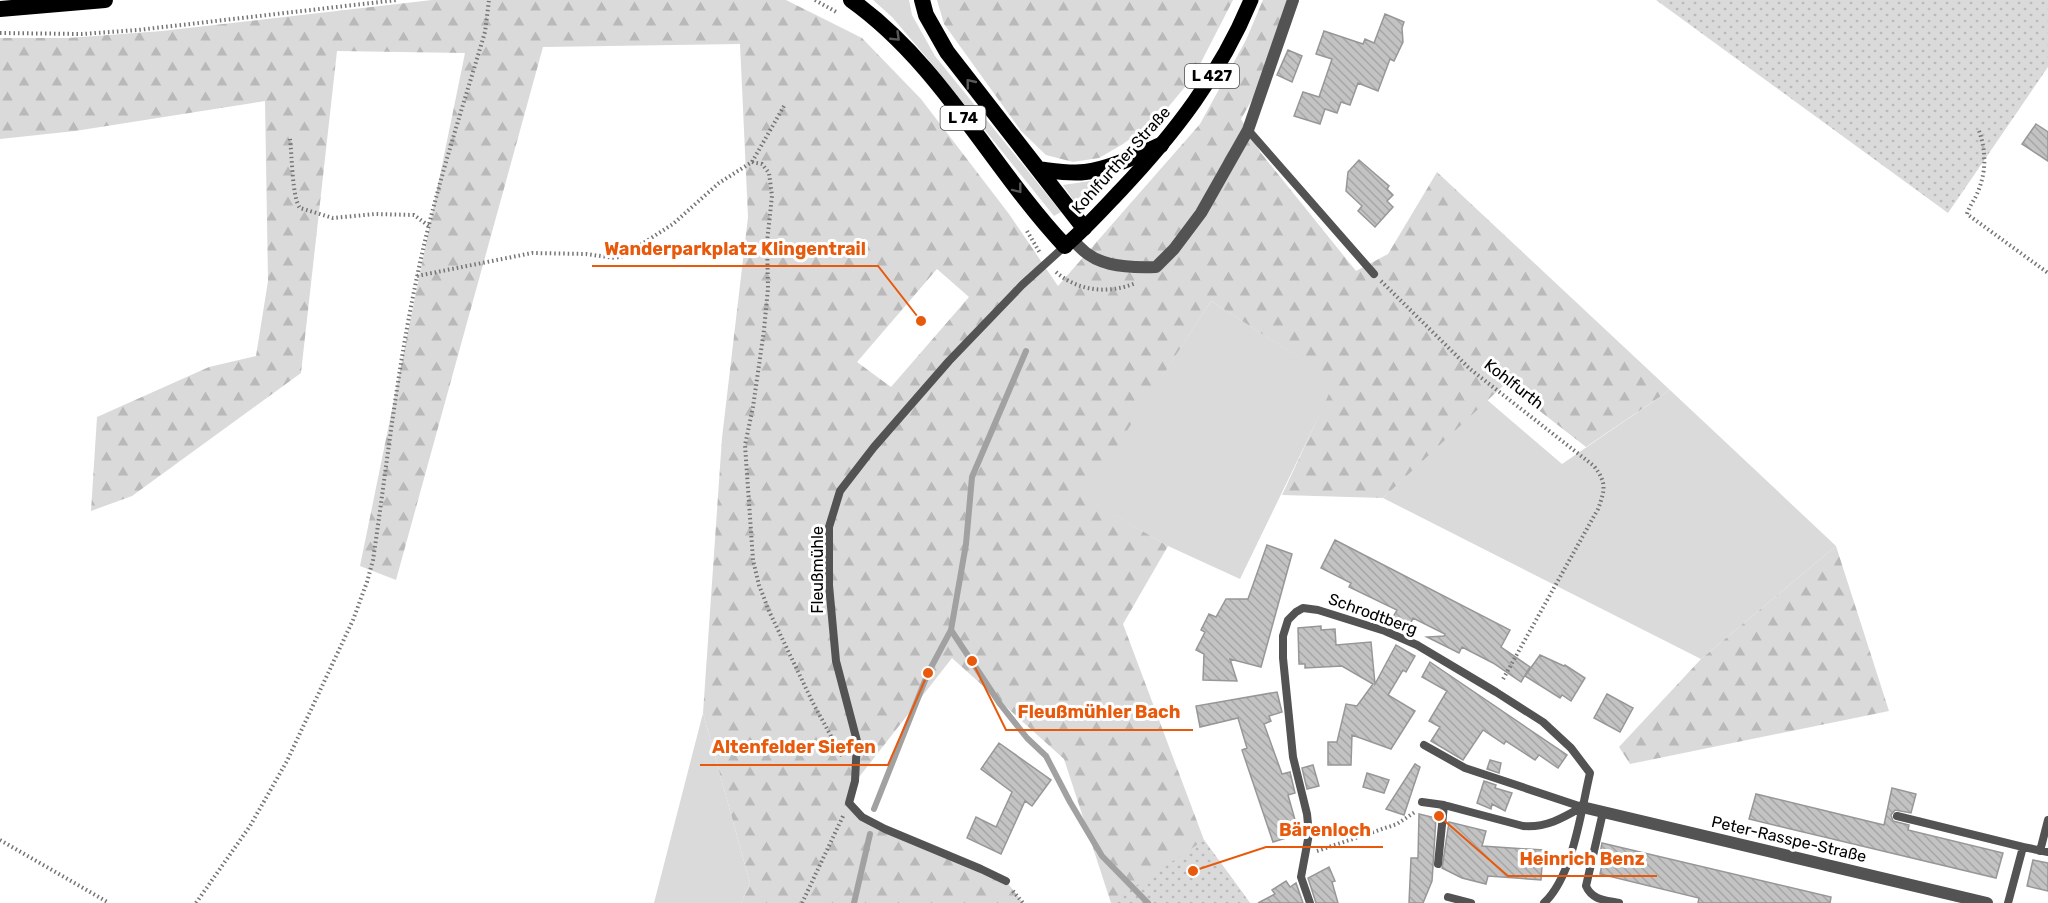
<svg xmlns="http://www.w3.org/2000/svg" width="2048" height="903" font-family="Rubik,sans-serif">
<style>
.grass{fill:#dadada}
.forest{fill:url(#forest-firs);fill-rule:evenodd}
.park{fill:url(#park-dots)}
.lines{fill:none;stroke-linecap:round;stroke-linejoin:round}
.stream{stroke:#a1a1a1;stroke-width:6}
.building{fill:url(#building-back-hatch);stroke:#979797;stroke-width:1.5}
.path{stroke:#757575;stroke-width:4;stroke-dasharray:1.5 3;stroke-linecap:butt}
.service{stroke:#535353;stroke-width:8}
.minor{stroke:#535353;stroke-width:12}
.primary{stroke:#000;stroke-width:15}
.trunk{stroke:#000;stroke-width:16}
.oneway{stroke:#595959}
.labels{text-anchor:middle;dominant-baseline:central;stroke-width:6;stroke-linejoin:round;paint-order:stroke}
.shield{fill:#fff;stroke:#4c4c4c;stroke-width:1.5}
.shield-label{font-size:15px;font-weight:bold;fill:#000}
.street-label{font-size:16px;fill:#000;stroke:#fff}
.leader{fill:none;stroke:#e8590c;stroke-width:2}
.callout-dot{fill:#e8590c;stroke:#fff;stroke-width:2}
.callout-label{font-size:18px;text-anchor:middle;font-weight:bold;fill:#e8590c;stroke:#fff;stroke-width:6;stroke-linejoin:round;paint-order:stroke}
</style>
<defs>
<pattern id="forest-firs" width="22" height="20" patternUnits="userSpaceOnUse" patternTransform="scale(1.5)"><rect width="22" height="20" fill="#dadada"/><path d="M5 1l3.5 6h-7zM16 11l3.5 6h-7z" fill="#b9b9b9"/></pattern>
<pattern id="park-dots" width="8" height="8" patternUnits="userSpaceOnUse" patternTransform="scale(1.5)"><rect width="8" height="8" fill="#dadada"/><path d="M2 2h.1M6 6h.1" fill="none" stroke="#b9b9b9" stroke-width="1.8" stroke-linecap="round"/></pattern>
<pattern id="building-back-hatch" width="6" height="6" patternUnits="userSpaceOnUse" patternTransform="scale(1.5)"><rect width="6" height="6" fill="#c3c3c3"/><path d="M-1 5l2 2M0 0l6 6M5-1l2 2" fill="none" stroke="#a6a6a6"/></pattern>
</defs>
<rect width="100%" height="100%" fill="#fff"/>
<path class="grass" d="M873 0H909L912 15 935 56 1061 212 1054 216 927 58 892 17Z
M1104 179 1078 207 1063 185Z
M1211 301 1336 381 1240 579 1168 546 1083 497Z
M1670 390 1836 546 1701 659 1383 498 1486 399 1562 464Z
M703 713 750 883 741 903H654Z"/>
<path class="forest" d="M432 0H786L862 38 921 99 1009 214 1058 286 1200 124 1246 40 1263 0H1287L1257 91 1241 119 1261 153 1356 271 1388 254 1437 172 1670 390 1586 447 1505 384 1383 498 1282 495 1335 381 1211 301 1084 497 1168 546 1123 624 1204 840 1250 903H1111L1064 759 952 658 856 781 849 802 862 817 1006 881 1023 903H741L750 883 703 713 722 438 748 217 740 44 543 47 396 580 360 566 465 53 337 51 301 373 132 496 91 511 97 417 209 367 256 356 268 281 265 101 75 131 0 139V38H68L162 31ZM937 269 969 297 891 387 857 362Z
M937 0H1233L1194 76 1160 117 1123 144 1099 158 1073 162 1046 155 1021 131 944 24Z
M1836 546 1889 711 1630 764 1619 747 1701 659Z"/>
<path class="park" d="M1656 0H2048V67L1948 213Z
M1204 840 1250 903H1111L1112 902Z"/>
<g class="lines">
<path class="stream" d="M1026 351 972 477 966 544 951 630 1000 704 1027 738 1046 756 1070 802 1102 856 1148 903
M874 809 928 673 951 630
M854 903 870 834"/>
</g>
<path class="building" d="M1385 14 1404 22 1402 28 1403 42 1394 61 1390 59 1378 91 1358 83 1350 105 1341 102 1337 113 1325 109 1320 124 1294 116 1303 92 1319 97 1332 59 1316 54 1324 31 1363 44 1365 39 1374 43Z
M1288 50 1302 56 1292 82 1277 75Z
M2036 124 2048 132V161L2022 144Z
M1359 160 1389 186 1387 189 1393 195 1387 201 1393 207 1375 227 1358 211 1362 206 1346 191 1348 172Z
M1335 540 1510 630 1501 647 1530 667 1521 682 1493 663 1462 647 1459 653 1427 637 1444 636 1445 634 1413 618 1410 625 1393 617 1397 610 1349 587 1351 583 1321 568Z
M1267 545 1292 554 1261 667 1230 659 1237 681 1203 680 1204 654 1196 650 1205 632 1201 630 1209 614 1216 617 1226 599H1248Z
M1321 626V630L1335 629 1336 645 1371 642 1375 684 1396 645 1415 656 1406 672 1403 670 1388 695 1415 711 1391 749 1352 735 1351 765H1328V742H1337L1346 704 1357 706 1373 684 1342 666 1305 668V664H1299L1298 628Z
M1540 655 1564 666 1565 665 1585 678 1571 701 1562 695 1560 698 1525 676Z
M1430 662 1567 755 1558 768 1539 755 1535 760 1506 741 1504 744 1483 730 1463 760 1431 741 1440 727 1429 721 1447 691 1422 677Z
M1277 692 1282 712 1269 716 1271 721 1264 724 1282 774 1290 772 1295 793 1288 795 1299 834 1273 842 1242 750 1247 748 1238 718 1200 727 1196 706Z
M1607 694 1633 708 1620 732 1594 718Z
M999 743 1051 780 1032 806 1025 801 1001 854 967 838 976 817 996 827 1012 792 981 769Z
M1490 760 1501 763 1499 773 1487 769Z
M1415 764 1420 767 1404 815 1386 809Z
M1313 765 1319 786 1307 789 1302 768Z
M1367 773 1389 780 1384 793 1363 787Z
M1484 781 1496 785 1495 788 1512 793 1505 811 1492 804 1491 809 1477 803Z
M1892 788 1916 794 1911 813 1895 810 1891 815 1893 821 1909 825 1908 830 2003 853 1996 878 1749 819 1756 794 1884 825Z
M1419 814 1436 818 1432 881 1423 903H1409L1411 858H1418Z
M1449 822 1486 831 1482 846 1543 850 1541 880 1488 876 1486 884 1462 878 1442 868Z
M1602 843 1831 897 1830 903H1698L1699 898 1600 874 1604 856 1600 854Z
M2033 860 2048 863V891L2027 886Z
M1329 867 1335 881 1332 882 1338 903H1316L1308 878Z
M1286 881 1290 887 1296 883 1303 903H1258L1275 894 1272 890Z"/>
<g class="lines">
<path class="path" d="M815 0 838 13
M0 33 82 34 138 30 397 0
M1979 131C1987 153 1986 175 1976 196 1973 202 1969 207 1967 214L2048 273
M290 139C292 154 292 198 300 208L333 218 375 214 414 215 429 226
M752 162 762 164 769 173 772 196 767 242 768 288 764 330 753 407 745 445 753 560 759 585 769 611 813 703 843 758
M1027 231 1040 253
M1056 272C1079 292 1109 294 1136 283
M417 276 532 253 586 254 615 258 623 256 673 224 719 183 752 162 784 106
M1381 281 1470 369 1594 466C1607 483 1605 490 1598 509L1502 681
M0 840 109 903
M1317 851 1397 824 1415 812
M1013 891 1023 903
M196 903 250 826 287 761 353 620 367 582 373 560C387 465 397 370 417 277 434 194 461 113 485 32L489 0
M802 903 844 814"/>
<path class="service" d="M1248 130 1374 274
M1424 745 1465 768 1582 807
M1422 802 1444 805
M1603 812 1586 886C1592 900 1605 900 1619 903
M1897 816 2023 847 2008 903
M2023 847 2048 852
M2040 851 2048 820
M1438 864 1444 805 1523 826C1546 828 1563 818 1582 807
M1006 881 981 869 885 829 862 817 849 803 855 781 857 741 836 661 829 585V527L840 491 874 447 949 361 1022 285 1065 246
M1448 897 1471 903
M1310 903 1301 877 1309 834 1307 814 1293 757 1283 658V636L1288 620 1296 612 1303 608 1318 610 1385 631 1417 645 1496 692 1543 722 1571 748 1590 773C1581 811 1573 876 1544 903"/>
<path class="minor" d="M1073 239C1092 267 1125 268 1156 267L1174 249 1201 213 1248 130 1293 0
M1582 807 1987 903"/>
<path class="primary" d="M1065 246C1085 229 1102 210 1120 191 1174 134 1221 73 1251 0"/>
<path class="trunk" d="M851 0C941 64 991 167 1065 246
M922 0 926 15 947 52 1084 228
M0 9 105 0
M1038 169C1054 171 1070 174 1085 172 1111 169 1137 155 1161 145"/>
</g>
<defs><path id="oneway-chevron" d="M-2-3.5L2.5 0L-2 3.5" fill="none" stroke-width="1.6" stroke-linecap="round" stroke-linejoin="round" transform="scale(1.5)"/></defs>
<g class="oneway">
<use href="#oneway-chevron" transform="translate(896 37) rotate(44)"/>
<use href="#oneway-chevron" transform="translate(970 83) rotate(-129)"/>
<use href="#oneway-chevron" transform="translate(1018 189) rotate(52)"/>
</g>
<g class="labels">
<g class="shield">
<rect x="1185" y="64" width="54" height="24" rx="4.5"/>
<rect x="940.5" y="106" width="45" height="24" rx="4.5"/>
</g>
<g class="shield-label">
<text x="1212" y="76">L 427</text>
<text x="963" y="118">L 74</text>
</g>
<g class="street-label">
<text transform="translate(1121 160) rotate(-48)">Kohlfurther Straße</text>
<text transform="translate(1514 384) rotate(38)">Kohlfurth</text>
<text transform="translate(817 570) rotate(-90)">Fleußmühle</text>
<text transform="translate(1373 614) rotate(20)">Schrodtberg</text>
<text transform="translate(1789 839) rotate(13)">Peter-Rasspe-Straße</text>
</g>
</g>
<path class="leader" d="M921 321L878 266H592M972 661L1006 730H1193M928 673L888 765H700M1193 871L1266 847H1383M1439 816L1508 876H1657"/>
<g class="callout-dot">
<circle cx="921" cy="321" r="6"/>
<circle cx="972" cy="661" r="6"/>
<circle cx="928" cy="673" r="6"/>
<circle cx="1193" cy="871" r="6"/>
<circle cx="1439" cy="816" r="6"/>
</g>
<g class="callout-label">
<text x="735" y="255">Wanderparkplatz Klingentrail</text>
<text x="1099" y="718">Fleußmühler Bach</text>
<text x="794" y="753">Altenfelder Siefen</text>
<text x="1325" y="836">Bärenloch</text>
<text x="1582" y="865">Heinrich Benz</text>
</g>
</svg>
